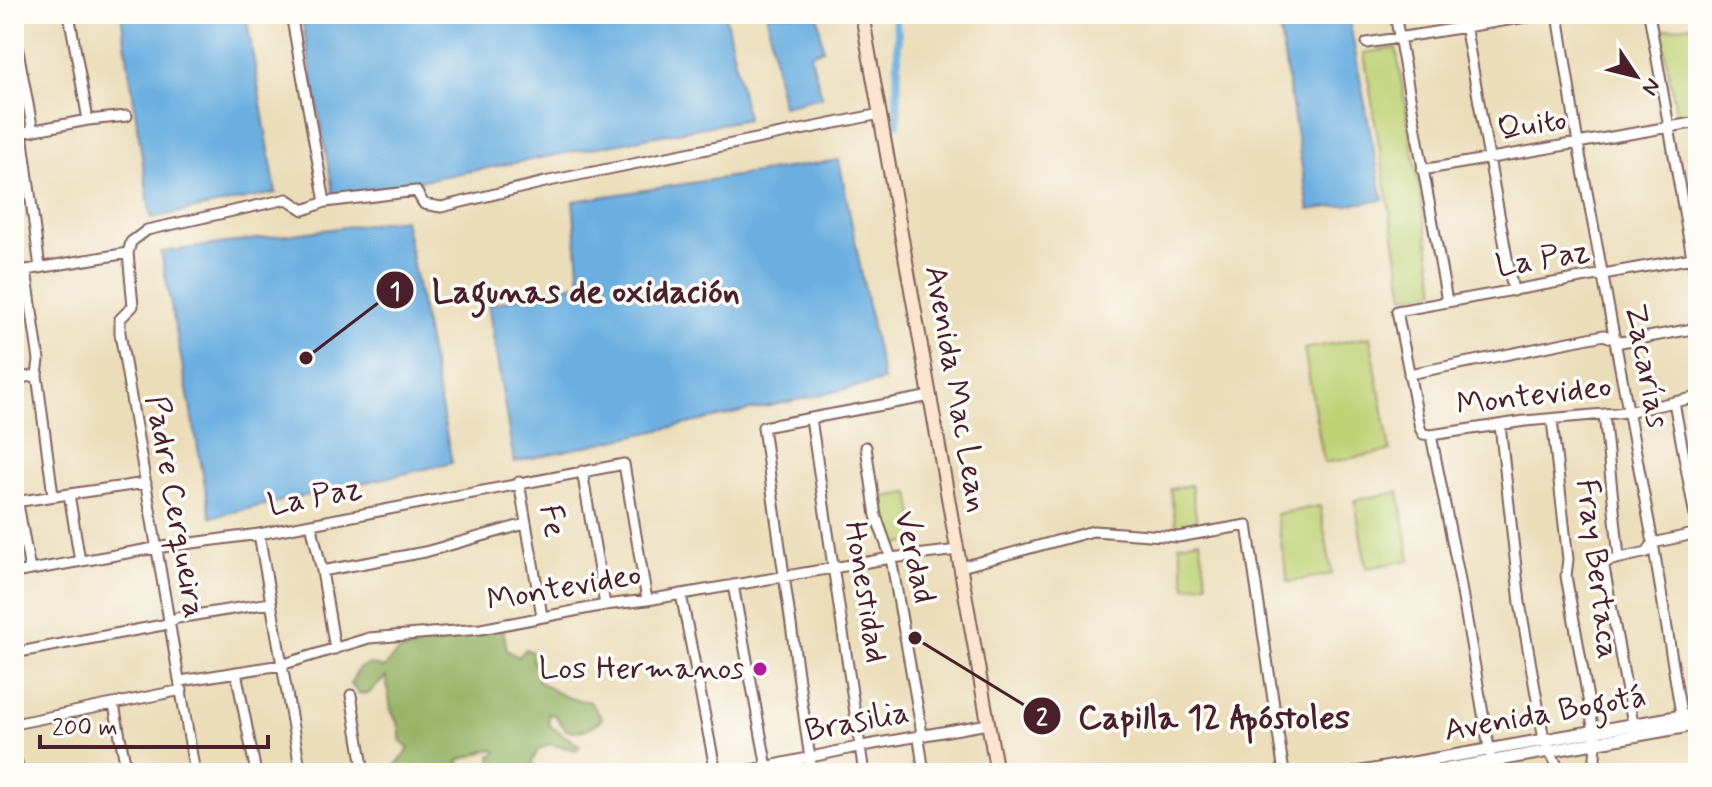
<svg xmlns="http://www.w3.org/2000/svg" width="1712" height="787" font-family="Mynerve,sans-serif">
<style>
.green{fill:#bed275;stroke:#847850;stroke-width:2}
.forest{fill:#96b466;stroke:#706a48;stroke-width:2}
.water{fill:#6aafe0;stroke:#5a6786;stroke-width:2}
.lines{fill:none;stroke-linecap:round;stroke-linejoin:round}
.canal{stroke:#6aafe0;stroke-width:8}
.minor-casing{stroke:#82625d;stroke-width:13}
.tertiary-casing{stroke:#82625d;stroke-width:15}
.secondary-casing{stroke:#82625d;stroke-width:16}
.minor{stroke:#fff;stroke-width:9}
.tertiary{stroke:#fff;stroke-width:11}
.secondary{stroke:#fce5cf;stroke-width:12}
.poi-dot{fill:#b5179e;stroke:#fdfcf7;stroke-width:3}
.labels{text-anchor:middle;dominant-baseline:central;stroke-width:7;stroke-linejoin:round;paint-order:stroke}
.street-label{font-size:32px;fill:#4a1f2b;stroke:#fdfcf7}
.poi-label{font-size:32px;fill:#4a1f2b;stroke:#fdfcf7;text-anchor:end}
.leader{fill:none;stroke:#4a1f2b;stroke-width:3}
.callout-dot{fill:#4a1f2b;stroke:#fdfcf7;stroke-width:3}
.mark-label{font-size:24px;text-anchor:middle;font-weight:bold;fill:#fff}
.callout-label{font-size:34px;text-anchor:middle;font-weight:bold;fill:#4a1f2b;stroke:#fdfcf7;stroke-width:7;stroke-linejoin:round;paint-order:stroke}
</style>
<rect width="100%" height="100%" fill="#fdfcf7"/>
<filter id="ink" filterUnits="userSpaceOnUse"><feTurbulence type="fractalNoise" baseFrequency=".0125" numOctaves="2"/><feDisplacementMap in="SourceGraphic" scale="16" xChannelSelector="R" yChannelSelector="G"/><feConvolveMatrix kernelMatrix="1 2 1 2 8 2 1 2 1" color-interpolation-filters="sRGB"/></filter>
<filter id="wash" filterUnits="userSpaceOnUse"><feTurbulence type="fractalNoise" baseFrequency=".006" numOctaves="4" result="noise"/><feDisplacementMap in="SourceGraphic" scale="32" xChannelSelector="R" yChannelSelector="G"/><feGaussianBlur stdDeviation="1.8" result="paint"/><feColorMatrix in="noise" values="0 0 0 0 0 0 0 0 0 0 0 0 0 0 0 0 0 1.4 0 .05"/><feComposite in="paint" operator="in"/></filter>
<g filter="url(#wash)">
<rect width="100%" height="100%" fill="#ebddb9"/>
<path class="green" d="M1692 25 1698 54V113L1677 117 1661 30Z
M1396 48 1436 291 1404 296 1364 53Z
M1370 337 1390 451 1324 463 1304 349Z
M1191 485 1198 528 1177 532 1170 489Z
M1399 492 1410 560 1366 568 1355 500Z
M910 493 918 541 890 546 877 498Z
M1320 506 1332 574 1288 582 1276 514Z
M1200 540 1207 583 1186 587 1179 544Z"/>
<path class="forest" d="M503 628 507 650 518 657 526 649 532 652V660L539 668 537 680C553 691 568 701 589 701L602 718C592 730 581 732 566 730L555 715 548 714 549 725 580 746 576 750 549 744 538 750 532 762 538 773H484L496 770V765H492L491 756 497 752 493 749C481 751 473 758 460 759L458 763 470 773H395L394 767 409 749 400 740V728L391 710 386 677 368 694 359 693 350 684 359 668 370 664 384 668C394 655 398 648 415 649L426 636Z"/>
<path class="water" d="M121 14H246L276 193 151 218Z
M301 14H725L747 119 334 197Z
M767 14H818L823 49 810 54 822 97 782 106Z
M1277 14H1348L1383 200 1309 210Z
M839 160 883 381 514 462 488 305 580 283 573 201Z
M404 219 452 463 211 517 161 252Z"/>
<g class="lines">
<path class="canal" d="M894 14 898 34 897 123"/>
</g>
</g>
<g filter="url(#ink)">
<g class="lines">
<g class="minor-casing">
<path id="minor" d="M69 14 88 120
M1395 14 1447 301
M1463 14 1513 291
M1558 14 1578 144 1653 543 1682 720
M1649 14 1698 291
M14 29 33 131
M1367 43 1546 14
M22 133 40 268
M14 134 88 120 127 116
M1422 170 1698 122
M325 202 416 191 424 204 441 207 549 181 880 114
M1698 257 1397 311 1420 428 1423 434 1431 435 1525 421 1627 412 1698 397
M26 270 39 360 37 375 53 495
M14 272 128 253
M1409 374 1604 335 1621 342 1698 328
M14 379 37 375
M1604 414 1619 557
M811 419 864 773
M1552 420 1568 559 1566 576 1596 743 1594 773
M1500 425 1520 603 1544 740 1561 773
M1431 435 1459 575 1490 754
M866 447 876 516 891 558 920 721 922 735 919 739 924 773
M582 471 605 605
M14 482 30 570
M519 482 542 616
M69 494 80 561
M14 502 146 483
M311 524 322 571 335 649
M259 534 301 773
M961 567 1093 531 1178 537 1247 525 1284 773
M322 571 425 552 525 524
M14 573 155 548 259 534 624 464 647 600
M733 585 768 773
M681 594 716 773
M14 653 163 625 177 618 270 603
M236 672 256 773
M181 681 281 665 369 638 481 629 605 605 647 600 891 558 958 550
M351 695 364 773
M114 705 127 773
M14 724 182 690
M1634 729 1603 562 1647 552 1653 543 1698 533 1674 402
M14 748 19 773
M195 773 120 333V319L133 306 128 253 131 242 147 230 287 199 304 210 325 202 291 14
M737 773 862 746 988 724
M812 773 763 427 931 396"/>
</g>
<g class="tertiary-casing">
<path id="tertiary" d="M1356 773 1682 716H1698
M1426 773 1683 727 1695 717"/>
</g>
<g class="secondary-casing">
<path id="secondary" d="M862 14 997 773"/>
</g>
<use href="#minor" class="minor"/>
<use href="#tertiary" class="tertiary"/>
<use href="#secondary" class="secondary"/>
</g>
</g>
<circle class="poi-dot" cx="760" cy="669" r="8"/>
<g class="labels">
<g class="street-label">
<text transform="translate(1532 125) rotate(-9)">Quito</text>
<text transform="translate(1543 259) rotate(-10)">La Paz</text>
<text transform="translate(1646 366) rotate(79)">Zacarías</text>
<text transform="translate(956 389) rotate(80)">Avenida Mac Lean</text>
<text transform="translate(1534 396) rotate(-7)">Montevideo</text>
<text transform="translate(315 497) rotate(-11)">La Paz</text>
<text transform="translate(175 507) rotate(80)">Padre Cerqueira</text>
<text transform="translate(552 521) rotate(80)">Fe</text>
<text transform="translate(914 557) rotate(77)">Verdad</text>
<text transform="translate(1597 569) rotate(83)">Fray Bertaca</text>
<text transform="translate(564 588) rotate(-10)">Montevideo</text>
<text transform="translate(865 592) rotate(81)">Honestidad</text>
<text transform="translate(1545 714) rotate(-10)">Avenida Bogotá</text>
<text transform="translate(857 722) rotate(-11)">Brasilia</text>
</g>
<g class="poi-label">
<text x="744" y="669">Los Hermanos</text>
</g>
</g>
<path class="leader" d="M306 358L395 290M915 638L1042 716"/>
<g class="callout-dot">
<circle cx="306" cy="358" r="8"/>
<circle cx="915" cy="638" r="8"/>
<circle cx="395" cy="290" r="20"/>
<circle cx="1042" cy="716" r="20"/>
</g>
<g class="mark-label">
<text x="395" y="299">1</text>
<text x="1042" y="725">2</text>
</g>
<g class="callout-label">
<text x="586" y="302">Lagunas de oxidación</text>
<text x="1214" y="728">Capilla 12 Apóstoles</text>
</g>
<rect width="1712" height="787" fill="none" stroke="#fdfcf7" stroke-width="48"/>
<g transform="translate(1636 76) rotate(125)" stroke="#fdfcf7" stroke-width="6" paint-order="stroke">
<path d="M0-6L14 30L0 20L-14 30Z" fill="#4a1f2b"/>
<text y="-12" font-size="22" font-weight="bold" text-anchor="middle" fill="#4a1f2b">N</text>
</g>
<path d="M40 735v12h228v-12" fill="none" stroke="#4a1f2b" stroke-width="4"/>
<text x="52" y="735" font-size="24" fill="#4a1f2b" stroke="#fdfcf7" stroke-width="6" paint-order="stroke">200 m</text>
</svg>
